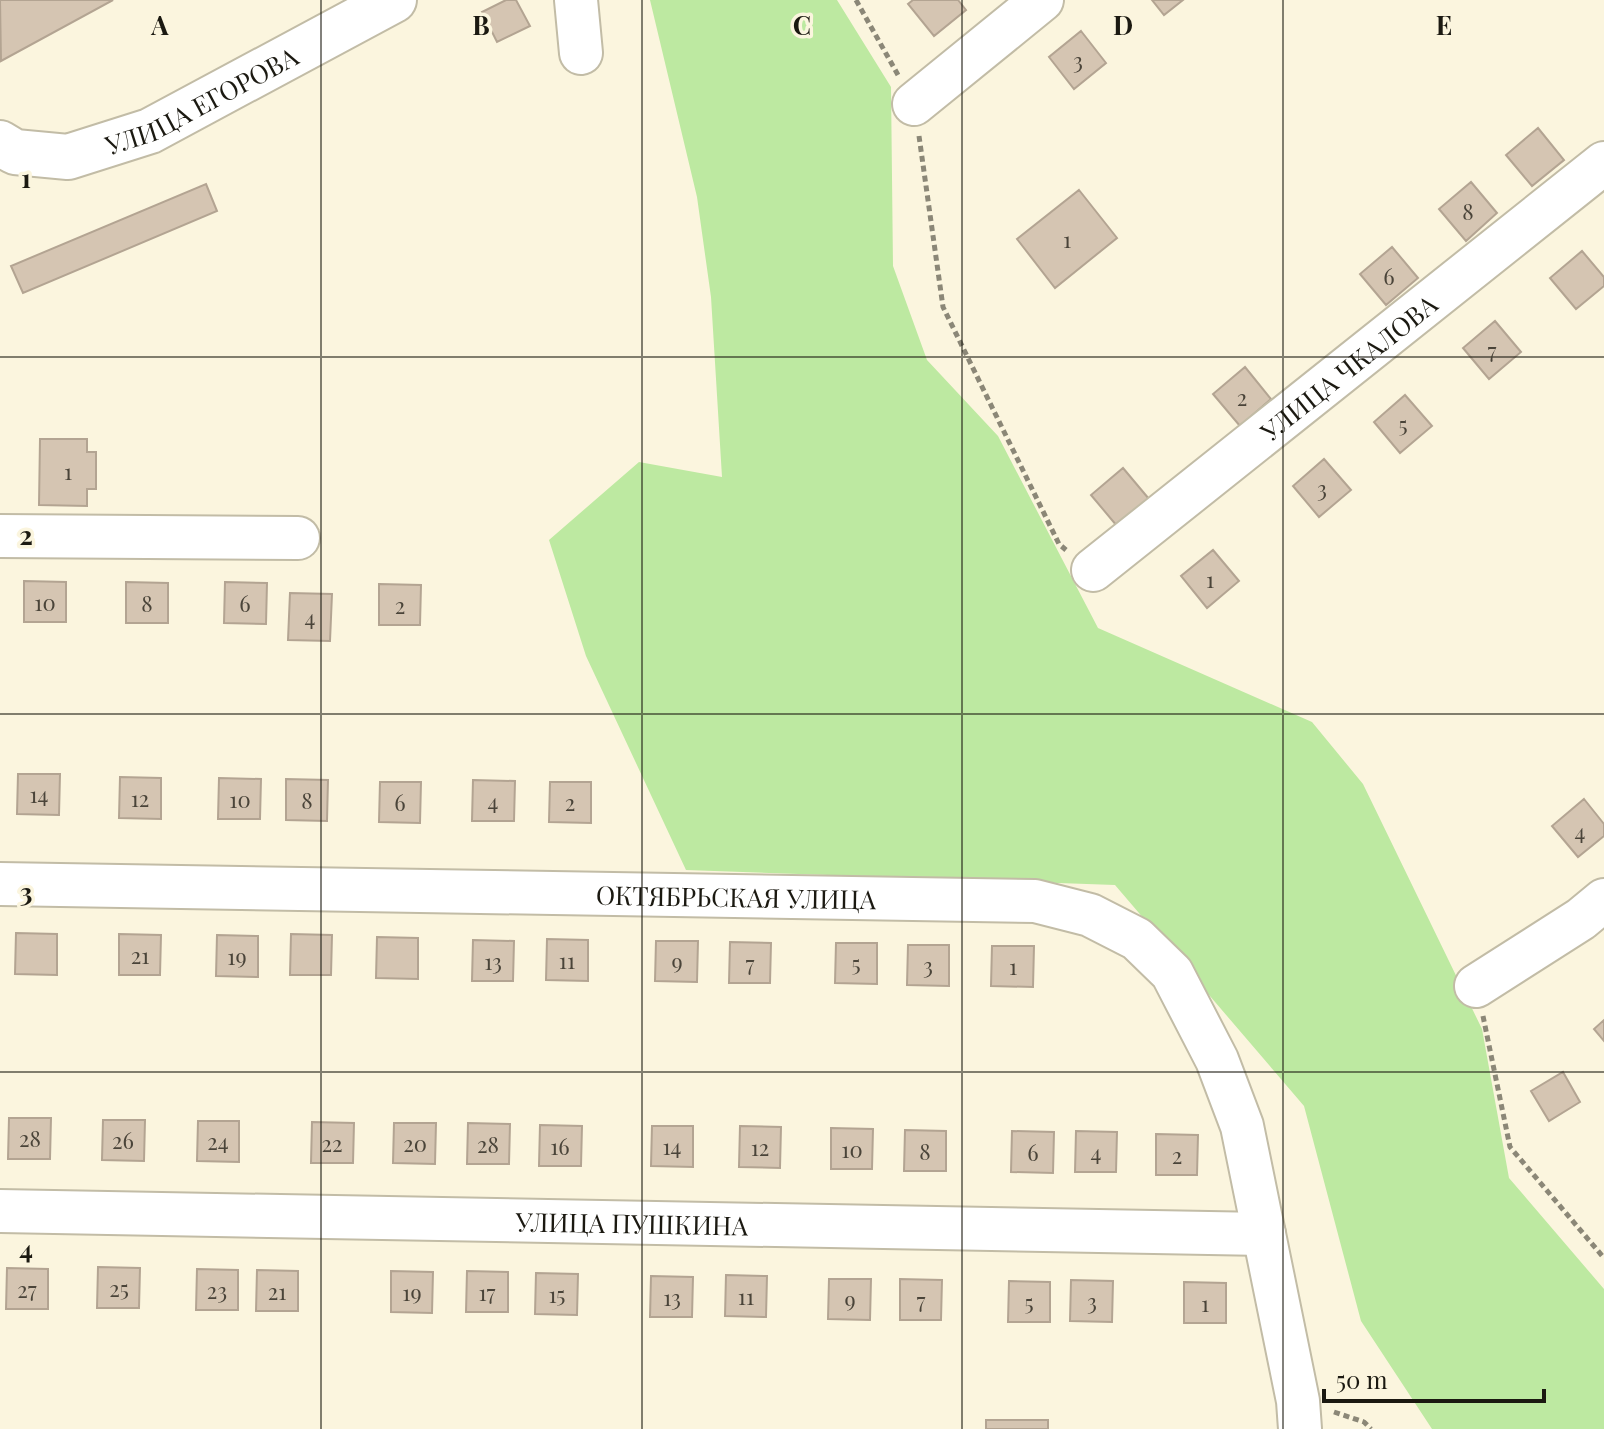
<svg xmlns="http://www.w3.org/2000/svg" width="1604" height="1429" font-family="'Playfair Display',serif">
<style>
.green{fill:#bde9a1}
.building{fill:#d5c5b2;stroke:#b3a492;stroke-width:2}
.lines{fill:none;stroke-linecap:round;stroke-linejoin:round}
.minor-casing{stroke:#c2bca6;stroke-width:46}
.major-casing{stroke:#c2bca6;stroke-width:48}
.path{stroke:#8b8777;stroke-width:5;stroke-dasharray:6 4;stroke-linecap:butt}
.minor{stroke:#fff;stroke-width:42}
.major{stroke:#fff;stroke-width:44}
.grid{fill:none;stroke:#1b1911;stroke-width:2;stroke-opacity:0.55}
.labels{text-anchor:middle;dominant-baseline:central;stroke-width:7;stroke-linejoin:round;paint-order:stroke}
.number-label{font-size:22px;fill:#4a4439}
.street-label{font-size:26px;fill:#1b1911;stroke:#fbf5de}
.grid-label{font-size:26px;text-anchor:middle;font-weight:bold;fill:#1b1911;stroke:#fbf5de;stroke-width:7;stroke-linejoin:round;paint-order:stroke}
</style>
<rect width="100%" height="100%" fill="#fbf5de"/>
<path class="green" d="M650 0H837L891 87 893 266 927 360 998 436 1098 628 1312 722 1363 784 1482 1029 1509 1178 1604 1289V1429H1432L1361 1321 1304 1106 1115 885 686 870 586 656 549 540 639 462 722 477 711 297 697 197Z"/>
<path class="building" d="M0 0H113L1 61Z
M506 0H516L530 26 497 42 482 12Z
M913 0H958L966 10 934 36 908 4Z
M1152 0H1183L1164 15Z
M1081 31 1106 63 1074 89 1049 57Z
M1538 128 1564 160 1532 186 1506 155Z
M1471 182 1497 213 1466 241 1439 209Z
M206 184 217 211 23 293 11 266Z
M1079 190 1117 238 1055 288 1017 239Z
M1392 247 1418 278 1386 305 1360 274Z
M1582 251 1604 277V286L1576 309 1550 278Z
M1495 321 1521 352 1489 379 1463 348Z
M1245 367 1271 399 1240 426 1213 394Z
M1405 395 1432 426 1400 453 1374 422Z
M40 439H87V452H96V489H87V506L39 505Z
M1324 459 1351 490 1319 517 1293 486Z
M1123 468 1149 499 1117 526 1091 495Z
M1213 550 1239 581 1207 608 1181 576Z
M24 581 66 582V622H24Z
M126 582 168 583V623H126Z
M225 582 267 583 266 624 224 623Z
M379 584 421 585 420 625H379Z
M290 593 332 594 330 641 288 640Z
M18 774H60L59 815 17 814Z
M120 777 161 778V819L119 818Z
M219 778 261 779 260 819H218Z
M286 779 328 780 327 821 286 820Z
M473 780 515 781 514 821H472Z
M380 782H421L420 823 379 822Z
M550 782H591V823L549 822Z
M1584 799 1604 824V836L1578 857 1552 826Z
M16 933 57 934V975L15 974Z
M119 934 161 935 160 975H119Z
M291 934 332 935 331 975H290Z
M217 935 258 936V977L216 976Z
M377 937 418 938V979L376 978Z
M547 939 588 940V981L546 980Z
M473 940 514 941 513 981H472Z
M656 941H698L697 982 655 981Z
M730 942 771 943 770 983H729Z
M836 943H877V984L835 983Z
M908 945H949V986L907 985Z
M992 946H1034L1033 987 991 986Z
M1604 1020V1041L1594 1029Z
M1563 1072 1580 1102 1549 1121 1531 1091Z
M9 1118H51L50 1159H8Z
M103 1120H145L144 1161 102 1160Z
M198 1121H239V1162L197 1161Z
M312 1122 354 1123 353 1163H311Z
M394 1123H436L435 1164 393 1163Z
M468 1123 510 1124 509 1164H467Z
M540 1125 582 1126 581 1166H539Z
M652 1126H693V1167L651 1166Z
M740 1126 781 1127 780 1168 739 1167Z
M831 1128 873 1129 872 1169H831Z
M905 1130 946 1131V1171H904Z
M1012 1131 1054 1132 1053 1173 1011 1172Z
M1076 1131 1117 1132 1116 1172H1075Z
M1156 1134 1198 1135 1197 1175H1156Z
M98 1267 140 1268 139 1308H97Z
M7 1268 48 1269V1309H6Z
M197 1269 238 1270V1310H196Z
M257 1270 298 1271V1311H256Z
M391 1271 433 1272 432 1313 391 1312Z
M467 1271 508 1272V1312H466Z
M536 1273 578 1274 577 1315 535 1314Z
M726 1275 767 1276 766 1317 725 1316Z
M651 1276 693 1277 692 1317H650Z
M829 1279H871L870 1320 828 1319Z
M900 1279 942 1280 941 1320H900Z
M1071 1280 1113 1281 1112 1322 1070 1321Z
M1009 1281 1050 1282V1322H1008Z
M1184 1282 1226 1283V1323H1184Z
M986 1420H1048V1429H986Z"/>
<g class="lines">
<g class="minor-casing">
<g id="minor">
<path d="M576 0 581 53"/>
<path d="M914 104 1042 0"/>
<path d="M0 536 298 538"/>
<path id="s1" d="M1093 570 1604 163"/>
<path id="s2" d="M0 884 1035 901 1090 915 1137 939 1172 973 1217 1060 1242 1126 1298 1401 1300 1429"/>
<path d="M1476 986 1581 919 1604 900"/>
<path id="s3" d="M0 1211 1264 1234"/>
</g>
</g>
<g class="major-casing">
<g id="major">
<path id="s4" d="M0 143 15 152 68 157 150 131 394 0"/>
</g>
</g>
<path class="path" d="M856 0 898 75
M919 136 943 307 1059 544 1066 550
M1483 1016 1510 1147 1604 1258
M1334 1412 1364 1422 1371 1429"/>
<use href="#minor" class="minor"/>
<use href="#major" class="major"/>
</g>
<path class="grid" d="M321 0V1429M642 0V1429M962 0V1429M1283 0V1429M0 357H1604M0 714H1604M0 1072H1604"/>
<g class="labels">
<g class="number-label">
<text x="1078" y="60">3</text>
<text x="1468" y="211">8</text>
<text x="1067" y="239">1</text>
<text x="1389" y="276">6</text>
<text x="1492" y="350">7</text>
<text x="1242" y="397">2</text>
<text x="1403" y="424">5</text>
<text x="68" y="471">1</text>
<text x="1322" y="488">3</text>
<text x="1210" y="579">1</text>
<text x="45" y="602">10</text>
<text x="147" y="603">8</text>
<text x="245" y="603">6</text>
<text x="400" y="605">2</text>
<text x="310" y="617">4</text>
<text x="39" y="794">14</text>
<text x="140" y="798">12</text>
<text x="240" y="799">10</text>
<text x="307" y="800">8</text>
<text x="493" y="801">4</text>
<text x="400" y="802">6</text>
<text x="570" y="802">2</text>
<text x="1580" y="831">4</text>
<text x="140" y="955">21</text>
<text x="237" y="956">19</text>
<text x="567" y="960">11</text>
<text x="493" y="961">13</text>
<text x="677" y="961">9</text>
<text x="750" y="963">7</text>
<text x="856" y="963">5</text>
<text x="928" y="965">3</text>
<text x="1013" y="966">1</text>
<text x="30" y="1138">28</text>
<text x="123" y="1140">26</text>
<text x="218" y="1141">24</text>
<text x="332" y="1143">22</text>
<text x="415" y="1143">20</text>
<text x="488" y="1144">28</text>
<text x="560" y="1146">16</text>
<text x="672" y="1146">14</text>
<text x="760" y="1147">12</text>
<text x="852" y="1149">10</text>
<text x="925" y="1151">8</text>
<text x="1033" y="1152">6</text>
<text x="1096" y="1152">4</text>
<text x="1177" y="1155">2</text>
<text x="119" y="1288">25</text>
<text x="27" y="1289">27</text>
<text x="217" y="1290">23</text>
<text x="277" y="1291">21</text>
<text x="412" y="1292">19</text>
<text x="487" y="1292">17</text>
<text x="557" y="1294">15</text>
<text x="746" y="1296">11</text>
<text x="672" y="1297">13</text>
<text x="850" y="1299">9</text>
<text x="921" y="1300">7</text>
<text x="1092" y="1301">3</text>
<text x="1029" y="1302">5</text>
<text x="1205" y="1303">1</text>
</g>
<g class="street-label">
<text stroke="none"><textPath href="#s4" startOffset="216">УЛИЦА ЕГОРОВА</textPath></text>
<text stroke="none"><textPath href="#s1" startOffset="326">УЛИЦА ЧКАЛОВА</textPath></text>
<text stroke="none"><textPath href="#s2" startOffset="736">ОКТЯБРЬСКАЯ УЛИЦА</textPath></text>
<text stroke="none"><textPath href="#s3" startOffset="632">УЛИЦА ПУШКИНА</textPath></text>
</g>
</g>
<g class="grid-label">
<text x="160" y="35">A</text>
<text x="481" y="35">B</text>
<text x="802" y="35">C</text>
<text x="1123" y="35">D</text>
<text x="1444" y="35">E</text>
<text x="26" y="188">1</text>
<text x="26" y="545">2</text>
<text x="26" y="902">3</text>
<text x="26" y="1259">4</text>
</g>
<path d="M1324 1389v12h220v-12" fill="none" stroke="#1b1911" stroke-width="4"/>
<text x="1336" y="1389" font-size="24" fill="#1b1911" stroke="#fbf5de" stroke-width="6" paint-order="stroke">50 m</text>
</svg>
